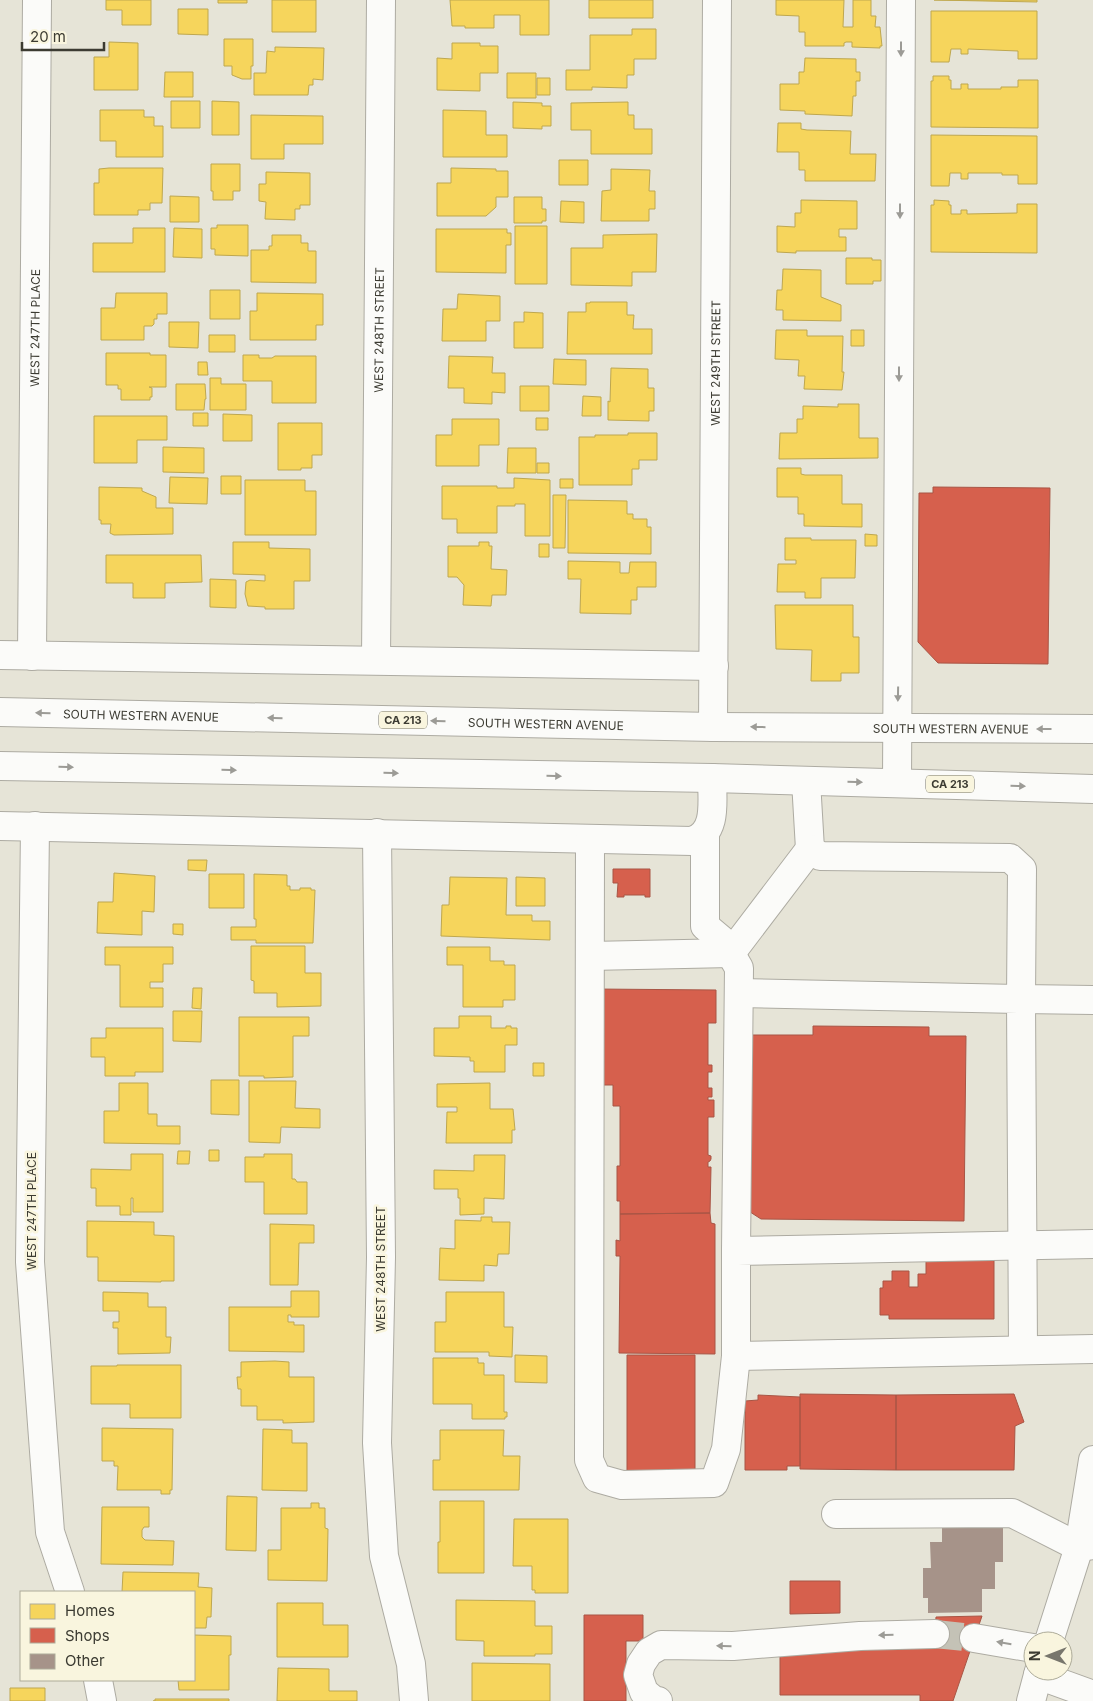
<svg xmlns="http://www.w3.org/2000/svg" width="1093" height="1701" font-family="Inter,sans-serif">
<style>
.homes{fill:#f6d55c;stroke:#bea74f}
.shops{fill:#d6604d;stroke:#a85545}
.building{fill:#a69389}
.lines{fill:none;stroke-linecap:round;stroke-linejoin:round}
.minor-tunnel{stroke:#c4c2b6;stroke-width:28;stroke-dasharray:28 14;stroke-linecap:butt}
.minor-casing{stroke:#adaba2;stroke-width:30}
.major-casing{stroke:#adaba2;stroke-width:30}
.minor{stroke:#fbfbf9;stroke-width:28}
.major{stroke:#fbfbf9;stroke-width:28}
.oneway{fill:#9c9b96}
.labels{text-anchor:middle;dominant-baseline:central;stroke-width:5;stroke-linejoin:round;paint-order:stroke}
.shield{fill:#f9f5de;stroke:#757366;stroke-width:1}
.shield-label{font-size:11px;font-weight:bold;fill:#3c3b32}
.street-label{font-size:12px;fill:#3c3b32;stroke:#f9f5de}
</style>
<rect width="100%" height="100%" fill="#e6e4d7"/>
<path class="homes" d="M106 0H151V25H122V10H106Z
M218 0H247V3H218Z
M272 0H316V32H272Z
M450 0H549V35H520V15H494V28H465V26H452Z
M589 0H653V18H589Z
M776 0H844L843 27H853V0H871V16H876L875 27H880L882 46H880V48L852 47V42H846L844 43V46H805V32H799V16L776 15Z
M934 0H1037V2Z
M178 9H208V35L178 34Z
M931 11H1037V59H1018V51L968 49V54H961V49H951L949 62H931Z
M632 29H656V59H634V75H627V88L592 87V90H566V70H590V35H632Z
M224 39H253V66H251V79H242L232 75V66H224Z
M109 42 138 43V90H94V57H109Z
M452 43H480V46H498V73H480V91L437 90V58L452 59Z
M275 47 324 48 323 80 313 79V85H309L308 95H254V73H266L267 51 275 52Z
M805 58 856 59V72H860V81H856V96H853L852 116 805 114V111L780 110V84H799V72H804Z
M165 72H193V97H164Z
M507 73H536V98H507Z
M933 76H949V80H951V89H961V84H968V89H1001V87H1018V80H1038V128L931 127V81H933Z
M537 78H550V95H537Z
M171 101H200V128H171Z
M212 101 239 102V135H212Z
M513 102 542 103V106H551V126H542V129L513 128Z
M628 102V115H634V129H652V154H591V130H571V103Z
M100 110H144V117H154V126H163V157H116V141H100Z
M443 110 486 111V135H507V157H443Z
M251 115 323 116V144H284V159H251Z
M778 123H801V129L807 130 851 131 850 154H876L875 181H805V170H799V152H777Z
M931 135 1037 136V184H1018V175H1002V173H968V179H961V173H950L949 186H931Z
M559 160H588V185H559Z
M211 164H240V191H233V200H213V191H211Z
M109 168H163L162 203H150V210H138V215H94V183H99V169Z
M451 168 496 169V171H508V197H496V207L486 216H437V183H451Z
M611 169 650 170 649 191H655V209H649V221H601L602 191 611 190Z
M266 172 310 173V205H300V209H295V220L265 219 266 202 259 201V184H266Z
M170 196 199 197V222H170Z
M514 197H542V209H546V221H542V223H514Z
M801 200 857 201V229H839V237H846V251H796V253L777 252V226L795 227V213H801Z
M934 200 949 201V205H951V214H961V210H967V214L1017 213V204H1037V253L931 252V205H934Z
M561 201 584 202V223L560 222Z
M217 225H248V256L215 255V249H211V228H217Z
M515 226H547V284H515Z
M133 228H165V272H93V243H133Z
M174 228 202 229V258L173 257Z
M436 229H507V233H511V245H506V273L436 272Z
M657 234 656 272H632V286L571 285V248H603V235Z
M272 235H301V243H308V251H316V283L251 282V250H269V246H272Z
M846 258H872V260H881V281H873V284H846Z
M783 269 821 270V297L841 305V321L783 320V310H776L777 290H782Z
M210 290H240V319H210Z
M116 293H167V314H157V319H154V324L152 326H144V340H101V308H115Z
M257 293 323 294V325H316V340H250V311H257Z
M458 294 500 296V321H486V341H442L443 309H457Z
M590 302H627V315H634L633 329H652V354H567L568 312H586V303H590Z
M524 312 543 313V348H514V322H524Z
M169 322H199L198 348 169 347Z
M776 330H807V336H843L842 372H844L842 390 804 389 805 376H798L799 360 775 359Z
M851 330H864V346H851Z
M209 335H235V352H209Z
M106 353H150V355H166V387H149L152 388V397H150V400H121V389H118V385H106Z
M243 355H259V358H272L275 356H316V403H272V381H243Z
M449 356 493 357 492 373H505V393L492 392V404L464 403V388H448Z
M554 359 586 360V385L553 384Z
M198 362H207L208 375H198Z
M611 368 648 369V388H654V411H649V421L608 420V401L610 402Z
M210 378H221V384H246V410H210Z
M176 384H205L206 399H205L204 410H176Z
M520 386H549V411H520Z
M583 396 601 397V416H582Z
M838 404H859V438H878V458L779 459 780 433H797V419H803V406L838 407Z
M193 413H208V426H193Z
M223 414 252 415V441H223Z
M94 416H167V440H137V463H94Z
M536 418H548V430H536Z
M452 419H499V445H479V466H436V435H452Z
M278 423H322V455H312V468H301V470H278Z
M628 433H657V460H639V469H632V485H579V437H595V435H628Z
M163 447 204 448V473L163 472Z
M508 448H536V473H507Z
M537 463H549V473H537Z
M777 468H801V474L805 475H842V504H862V527L804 526V514H798V497H777Z
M221 476H241V494H221Z
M170 477 208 478 207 504 169 503Z
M514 478 550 480V536H525V504H515V506H497V533H457V519H442V486H497V488H514Z
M560 479H573V488H560Z
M245 480H305V491H316V535H245Z
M99 487 142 488V491L156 497V508H173V534L114 535 110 533 111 524H101V520H99Z
M553 495H566L565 548H553Z
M568 500 627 501V514H633V519H647V527H651V554L568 553Z
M865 534 877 535V546H865Z
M785 538H811V540H856L855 578H821V598H805V592H777L778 564H796V560H785Z
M233 542H269V548L310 549V581H294V609H265V607L248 606 245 594 246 582 250 580 265 581V575L233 574Z
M479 542H489V546H492L491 569 507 570 506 595H492L491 606 463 605 464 585 457 577H448V546H479Z
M539 544H549V557H539Z
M106 555H201L202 582 165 583V598H133V583H106Z
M568 561 620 562V573H629L630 562H656V587H637V600H631V614L580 613 581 579H568Z
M210 579 236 580V608L210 607Z
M775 605H853V637H859V673H841V681H811L812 650 776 649Z
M188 860H207L206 871 188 870Z
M114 873 155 876 154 912 142 911V935L97 933 98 902H113Z
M209 874H244V908H209Z
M254 874 287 875V886H290V890H300V888H311V890H315L313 943H256V940H231V927H256V919H254Z
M450 877 507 878 506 915H532V921H550V940L441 936 442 905H449Z
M516 877 545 878V906H516Z
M173 924H183V935L173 934Z
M251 946H305V973H321V1006L277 1007V993H254V981L251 980Z
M105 947H173V964H163V982H150V988H163V1007H120V965H105Z
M447 947H490V961H504V965H515V1000H503V1007H463V965H447Z
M193 988H202L201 1009 192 1008Z
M173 1011H202L201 1042 173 1041Z
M459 1016H491V1028H506V1026H511V1028H517V1045H505V1072H474V1061H470V1057L434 1056V1028H459Z
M239 1017H309V1036H293V1077L264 1078V1076H239Z
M106 1028H163V1072H135V1076H105V1057H91V1038H106Z
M533 1063H544V1076H533Z
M211 1080H239V1115L211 1114Z
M249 1081H296L295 1108 320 1109V1128L281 1127 280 1143 249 1142Z
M119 1083H148V1114H157V1126H180V1144L104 1143V1111H119Z
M490 1083V1109H513L515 1130H512V1143H446L447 1112H457V1107H437V1084Z
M209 1150H219V1161H209Z
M178 1151H190L189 1164H177Z
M131 1154H163V1212H133V1198H131V1215H120V1206H96V1188H91V1169L131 1170Z
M264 1154H292V1179H295L297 1182H307V1214H264V1182H245V1157H264Z
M474 1155H505L504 1199 484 1198V1214L460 1215V1198H458V1189H434V1170L474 1171Z
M481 1217H492V1222H510L509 1254H498L497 1266 484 1265V1281L439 1280 440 1248 455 1249V1220L481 1221Z
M87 1221 154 1222V1235L174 1236V1281H161V1282L98 1281V1257H87Z
M270 1224 314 1225V1243H299L298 1285H270Z
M291 1291H319V1317H291V1315H288V1322H294V1325H304V1352L229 1351V1307H291Z
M103 1292 148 1293V1307H166V1337H171L170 1353 118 1354V1328H113V1322H119V1311H103Z
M446 1292H504V1327H513L512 1357 489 1356V1352H435V1322H446Z
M515 1355 547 1356V1383L515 1382Z
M433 1358H478V1363H484V1375H504V1412H507V1417H505V1419H472V1404H433Z
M275 1361 289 1362V1377H314V1422L283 1423V1420H257V1406H241V1389H238L237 1377H241V1362Z
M117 1365H181V1418H130V1404H91V1366H117Z
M102 1428 173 1429 172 1490H170V1494H161V1490H117L118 1466H114V1461H102Z
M263 1429 292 1430V1443H307V1491L262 1490Z
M440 1430H504L503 1456H520L519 1490H433V1460H440Z
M227 1496 257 1497 256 1551 226 1550Z
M440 1501H484V1573H438V1542H440Z
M311 1503H319V1508H325V1528L328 1529 327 1581 268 1580V1550H281V1508H311Z
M102 1507H149V1527H144L142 1530V1537L145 1540 174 1541 173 1565 101 1564Z
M514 1519H568V1593H535V1590H532V1566H513Z
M123 1572 199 1573 198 1587 212 1588 211 1617H207L206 1628H194V1592H122Z
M456 1600 535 1601V1626H552V1654H535V1656H484V1641L456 1640Z
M277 1603H323V1625H348V1657H277Z
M194 1635 231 1636V1655H229V1690H179L178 1680H194Z
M472 1663 550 1664V1701H472Z
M278 1668 329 1669V1691H357V1701H277Z
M10 1688H45V1701H10Z
M155 1699H229V1701H153H155Z"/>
<path class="shops" d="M933 487 1050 488 1048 664 938 663 918 642 919 493H933Z
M613 869H650V897H645V895H624V897H617L618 883H613Z
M595 989 716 990V1023H708V1065H712V1072H708V1088H712V1097H708V1100H714V1117H708V1155L711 1156V1159L710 1161 708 1162V1167H711L710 1213 620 1214V1201H617V1166H620V1106H613V1085H595Z
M813 1026 929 1027V1036H966L964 1221 761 1219 747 1210 749 1035H813Z
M710 1213 711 1223 715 1224V1354L619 1353 620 1256H616V1240L620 1241V1214Z
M926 1259H994V1319H889V1315H880V1288H883V1281H892V1271H909V1287H918V1274H926Z
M627 1355H695V1478H627Z
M800 1394 896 1395V1470L800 1469Z
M1014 1394 1024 1422 1015 1426 1014 1470H896V1395Z
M758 1395 800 1397V1466H787V1470H745V1401L758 1400Z
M790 1581H840V1613L790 1614Z
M584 1615H643V1641H626V1701H584Z
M982 1616 953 1701H920V1695H780V1646L935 1634 936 1617Z"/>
<path class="building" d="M942 1526H1003V1562H995V1589H982V1612L928 1613V1598H923V1568H931L930 1542H942Z"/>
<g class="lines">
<path class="minor-tunnel" d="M935 1634 974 1638"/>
<g class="minor-casing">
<g id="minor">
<path d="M0 655 714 666"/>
<path id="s1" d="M32 656 37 0"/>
<path id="s2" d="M376 660 381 0"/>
<path id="s3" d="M713 727 717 0"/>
<path d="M806 781 810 849 820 856 1010 858 1022 869 1021 999 1093 1000"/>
<path d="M897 782 901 0"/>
<path d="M0 826 692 841C718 833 712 800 712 778"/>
<path d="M35 826 30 1262 50 1532 70 1592"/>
<path d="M377 833 381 1257 377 1443 384 1556 411 1664 414 1701"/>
<path d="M705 835V926L724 942 739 968 736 1251"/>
<path d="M590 839 589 1460 597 1478 622 1485 714 1483 726 1449 736 1356"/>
<path d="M590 956 731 953 810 849"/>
<path d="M739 993 1021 999 1023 1350"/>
<path d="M1093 1244 736 1251V1356L1093 1349"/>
<path d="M836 1514 1012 1513 1079 1547 1093 1545"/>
<path d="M974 1638 1033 1648"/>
<path d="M1038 1675 1093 1695"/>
<path d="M98 1680 102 1701"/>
<path d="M658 1701H655L644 1692 638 1675 641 1664 649 1652 661 1645 733 1646 860 1636 935 1634"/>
</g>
</g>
<g class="major-casing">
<g id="major">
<path id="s4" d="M0 712 713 727 1093 729"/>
<path d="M0 766 712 778 1093 789"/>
<path d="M1049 1641 1079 1547 1093 1460"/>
<path d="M1031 1701 1039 1671"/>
</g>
</g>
<use href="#minor" class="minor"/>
<use href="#major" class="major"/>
</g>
<defs><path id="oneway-solid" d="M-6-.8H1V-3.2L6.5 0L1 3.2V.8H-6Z" transform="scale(1.25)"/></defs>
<g class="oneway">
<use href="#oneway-solid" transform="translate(901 49) rotate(90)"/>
<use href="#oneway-solid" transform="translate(900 211) rotate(90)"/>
<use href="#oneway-solid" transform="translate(899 374) rotate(90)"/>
<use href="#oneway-solid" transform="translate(898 694) rotate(91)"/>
<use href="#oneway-solid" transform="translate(43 713) rotate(-179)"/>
<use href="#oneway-solid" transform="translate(275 718) rotate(-179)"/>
<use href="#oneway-solid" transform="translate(438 721) rotate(-179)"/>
<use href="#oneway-solid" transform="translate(758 727) rotate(-179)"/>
<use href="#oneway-solid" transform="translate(1044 729) rotate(-180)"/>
<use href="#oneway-solid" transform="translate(66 767) rotate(1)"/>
<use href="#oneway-solid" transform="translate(229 770) rotate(1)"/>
<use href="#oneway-solid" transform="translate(391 773) rotate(1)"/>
<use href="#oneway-solid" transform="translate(554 776) rotate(1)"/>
<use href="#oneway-solid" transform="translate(855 782) rotate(1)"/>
<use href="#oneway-solid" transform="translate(1018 786) rotate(2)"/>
<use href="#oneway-solid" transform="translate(886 1635) rotate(178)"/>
<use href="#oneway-solid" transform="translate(1004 1643) rotate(-170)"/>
<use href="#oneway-solid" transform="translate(724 1646) rotate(-179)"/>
</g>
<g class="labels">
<g class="shield">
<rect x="379" y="711.5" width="48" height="17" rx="4"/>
<rect x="926" y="775.5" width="48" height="17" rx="4"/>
</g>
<g class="shield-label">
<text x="403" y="720">CA 213</text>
<text x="950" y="784">CA 213</text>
</g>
<g class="street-label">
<text stroke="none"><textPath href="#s1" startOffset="328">WEST 247TH PLACE</textPath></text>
<text stroke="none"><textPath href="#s2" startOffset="330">WEST 248TH STREET</textPath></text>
<text stroke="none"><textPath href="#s3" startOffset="364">WEST 249TH STREET</textPath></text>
<text stroke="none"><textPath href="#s4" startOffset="141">SOUTH WESTERN AVENUE</textPath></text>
<text stroke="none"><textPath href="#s4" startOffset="546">SOUTH WESTERN AVENUE</textPath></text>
<text stroke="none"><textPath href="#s4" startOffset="951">SOUTH WESTERN AVENUE</textPath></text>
<text transform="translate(31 1211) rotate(-90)">WEST 247TH PLACE</text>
<text transform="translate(380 1269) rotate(-90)">WEST 248TH STREET</text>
</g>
</g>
<rect x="20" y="1591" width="175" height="90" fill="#f9f5de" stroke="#adab99"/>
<rect x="30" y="1604" width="25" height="15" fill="#f6d55c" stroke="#adab99"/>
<text x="65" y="1616" font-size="15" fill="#3c3b32">Homes</text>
<rect x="30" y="1628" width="25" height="15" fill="#d6604d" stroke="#adab99"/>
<text x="65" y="1641" font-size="15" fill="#3c3b32">Shops</text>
<rect x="30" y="1654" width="25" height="15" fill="#a69389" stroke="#adab99"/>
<text x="65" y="1666" font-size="15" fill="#3c3b32">Other</text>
<g transform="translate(1048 1656) rotate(270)"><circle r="24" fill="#f9f5de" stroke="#adab99"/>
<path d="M0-4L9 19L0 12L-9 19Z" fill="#78766c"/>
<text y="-8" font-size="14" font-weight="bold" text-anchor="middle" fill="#3c3b32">N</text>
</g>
<path d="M22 42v8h82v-8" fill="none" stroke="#3c3b32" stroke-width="2.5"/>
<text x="30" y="42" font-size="15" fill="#3c3b32" stroke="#f9f5de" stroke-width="4" paint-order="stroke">20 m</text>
</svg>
